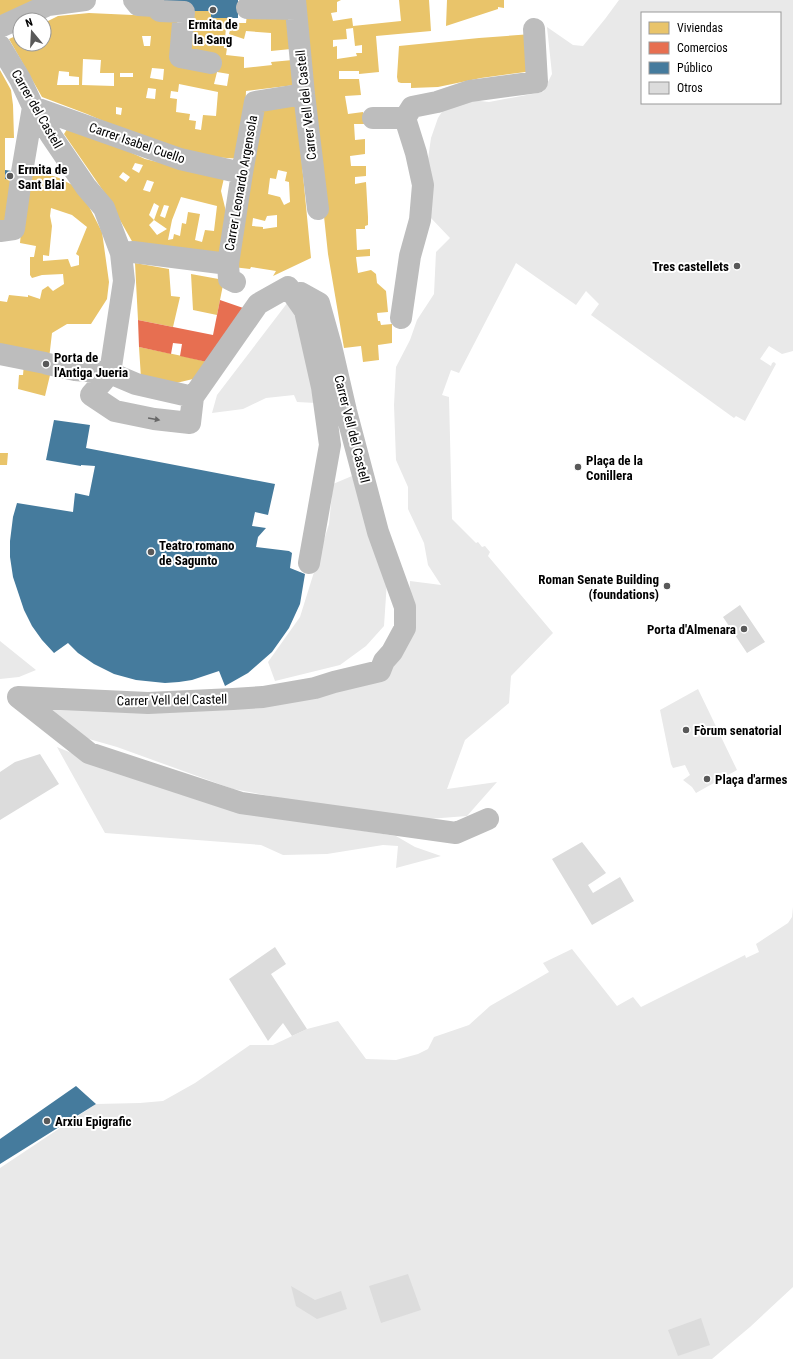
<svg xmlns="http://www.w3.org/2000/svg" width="793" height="1359" font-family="'Roboto Condensed',sans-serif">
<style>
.green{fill:#e9e9e9;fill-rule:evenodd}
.homes{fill:#e9c46a;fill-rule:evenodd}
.shops{fill:#e76f51}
.public{fill:#457b9d}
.building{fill:#dcdcdc}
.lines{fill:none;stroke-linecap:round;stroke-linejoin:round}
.minor{stroke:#bdbdbd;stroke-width:22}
.oneway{fill:#686868}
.poi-dot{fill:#595959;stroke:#fff;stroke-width:1.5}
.labels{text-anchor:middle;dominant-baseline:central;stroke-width:4;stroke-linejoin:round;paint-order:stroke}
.poi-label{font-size:13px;font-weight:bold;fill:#000;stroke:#fff;text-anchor:start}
.street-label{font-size:13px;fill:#000;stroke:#fff}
</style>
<rect width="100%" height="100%" fill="#fff"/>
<path class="green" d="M619 0H793V351L782 354 769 346 760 359 771 366 772 363 774 362 776 364 745 421 736 416 734 418 591 315 599 304 586 291 576 305 516 263 459 373 451 370 442 395 449 397 452 519 476 543 478 542 482 547 485 546 490 552 488 556 553 633 511 676 509 703 465 740 447 789 497 782 467 816 415 820 339 809 233 789 117 747 82 737 31 706 297 700 407 646 410 581 441 585 428 565 424 543 408 509V487L396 460 394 405 396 367 410 340 417 320 434 294 436 252 450 238 430 217 428 159 431 138 438 118 447 104 463 99 489 102 543 92 552 74 547 27 573 45 583 46 605 19ZM642 13H780V103H642Z
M288 302 301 319 316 403 297 402 294 395 266 398 243 409 212 413 217 395Z
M352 476 367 527 387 581 384 626 366 646 340 665 275 681 268 662 300 617 329 524 333 484Z
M0 641 36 670 19 677 0 679Z
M698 689 737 770 696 793 692 787 683 780 690 775 685 765 673 768 671 764 660 710Z
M57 747 101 765 269 816 396 836 415 847 441 856 396 868 398 846 383 845 327 854 283 855 261 845 105 833Z
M793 907V1287L750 1327 712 1359H0V1168L96 1104 140 1103 163 1101 195 1083 250 1045H273L307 1029 338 1021 366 1059 396 1060 418 1054 428 1049 434 1037 469 1025 490 1006 549 972 543 963 572 949 617 1006 633 997 641 1007 745 955 746 958 759 952 756 944 788 923 792 917Z"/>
<path class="homes" d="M0 0H45L0 23Z
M301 0H341L337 2V12L331 13 333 21 352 18 353 26 401 21 399 0H429L431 31 376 36 379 72 359 74V71H339V79H359L361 95 345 96 348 114 363 112 364 124H354L355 140 365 139V154L350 156 351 166H366V176L355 177V184L366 182 368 217V225L365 226V229H356L357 250 370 249V256L356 257 358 273 371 270 376 274 377 283 386 291 388 312 377 313 378 321H380L381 325 392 324V343L378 345 379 360 363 362 361 346 344 348 328 254ZM353 28 355 46 362 45V53H356L357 56 337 59V46L333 47V40L347 39 346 29Z
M447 0H504V8L498 7V9L446 26Z
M188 11H211V18H227L224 48H227L226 55 244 57V68L272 65 271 62 293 60 295 85 246 91 244 144 242 159 212 157 211 159 131 133 87 114 42 97 9 39 20 34V44H44V23L58 16 89 13 176 17 185 55ZM142 36H151L150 46H144ZM83 59 101 60 100 73H114V86L82 85ZM152 68 164 69 163 80 150 78ZM59 71 69 72V76L79 77V85H57ZM217 72 229 74 227 86 214 84ZM120 73H133V77H120ZM179 84 218 92 216 116 203 115 201 130 195 129 196 121 189 120 190 114 176 112 177 99 170 98 171 91 178 92ZM148 88 156 89 155 99 146 98ZM116 107 122 108 121 115 116 114Z
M247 14 288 17 291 49 271 51V33L246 31 244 39 229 34 232 23H246Z
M532 34 533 71 481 78 438 87 411 88V83H401L398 82 397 77 399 46 479 38Z
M0 70 11 90 13 105 14 138H5V170L17 172 5 223 0 222Z
M296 102 311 258 273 276 276 271 251 267 250 269 233 267 258 107ZM278 170 287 172 285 181 289 182 290 202 284 205 280 197 268 194 270 178 276 179ZM277 215V227L263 229V227L252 226 253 218 265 221 267 216Z
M69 126 106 141 145 159 224 178 221 191 228 220 224 261 133 243 104 192 64 134ZM135 163 143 165 139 173 132 169ZM123 172 130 177 126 182 119 177ZM147 180 154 182 150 192 143 190ZM181 197 217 206 214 231 205 230 202 242 195 240 200 214 188 212 186 224 182 223 180 236 174 234 173 239 168 240 172 220ZM154 203 159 206 154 220 149 215ZM164 205 169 206 165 218 160 216ZM154 220 167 229 157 235 149 225Z
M27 167 59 178 80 189 102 232 109 282 107 299 91 324H67L52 333 49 359 51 371 45 396 18 389 19 375H23L24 364 0 345V301L7 302 9 295 28 297V295L40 299 42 290 48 286 53 291 64 284 63 274 42 275 32 278 30 275V257H34L36 246 20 243ZM51 208 72 215 87 227 76 254 79 256V265L71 267 68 259 43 261V255L49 256 52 226 50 216Z
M135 263 169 269 171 296 180 297 173 327 138 320Z
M191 274 224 280 217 315 193 310Z
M139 347 187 357 207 362 193 379 172 384 141 378Z
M0 453H8L7 465H0Z"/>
<path class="shops" d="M220 300 249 310 207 362 180 356 182 344 173 343 171 354 139 347 138 320 213 335Z"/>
<path class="public" d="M162 0H238V18H211V11H188Z
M5 170 17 172 15 180 5 179Z
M54 420 90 425 86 448 275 484 268 515 255 512 252 526 266 528 258 537 256 547 289 551 292 553 290 568 305 574 300 604 289 628 272 652 248 673 225 686 219 671 192 680 179 682 165 683 136 680 114 674 94 664 78 653 68 643 54 653 42 640 32 626 24 610 13 577 10 557V541L13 517 17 503 73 512 75 493 89 496 95 466 81 465V466L46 460Z
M76 1086 96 1104 0 1164V1139Z"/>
<path class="building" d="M740 605 765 642 747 653 723 617Z
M40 754 59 784 0 820V772L15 762Z
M582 842 606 873 588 885 593 893 620 877 634 901 592 925 552 859Z
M275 947 286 964 271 974 307 1029 292 1036 283 1023 268 1041 229 979Z
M408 1274 421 1310 381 1323 369 1286Z
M291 1286 315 1300 341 1291 347 1309 317 1319 296 1306Z
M701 1318 710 1345 678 1356 668 1330Z"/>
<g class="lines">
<path class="minor" d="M134 0 138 5 154 6 160 11 184 12 180 57 211 63
M295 0 304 94 318 209
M247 8 296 9
M0 27 48 5 85 0
M0 46 20 79 33 107 52 137 86 187 104 208 121 253 124 281 110 373
M373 118H405
M405 118 412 107 437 102 470 91 537 82 534 29
M0 231 14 229 22 172 33 107 180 159 242 173
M121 253 133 252 228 264 229 279 235 282
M228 264 242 173 255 102 304 94
M293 294 305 311 322 387 330 445 309 563
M401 318 410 256 420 220 423 185 416 153 405 118
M0 354 45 363
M48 364 75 370 110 373 136 384 193 397
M110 373 91 395 115 411 154 419 190 423 193 397 258 304 288 287 293 294 301 293 319 303 331 346 346 411 378 532 405 607V628L392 652 384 661 380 671 334 682 315 688 263 697 233 699 148 703 18 697 89 753 241 803 456 833 488 819"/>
</g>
<defs><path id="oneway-solid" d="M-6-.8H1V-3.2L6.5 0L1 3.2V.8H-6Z"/></defs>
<use class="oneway" href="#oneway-solid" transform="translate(154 419) rotate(10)"/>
<g class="poi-dot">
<circle cx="213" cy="10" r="4"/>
<circle cx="10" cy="176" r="4"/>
<circle cx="737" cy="266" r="4"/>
<circle cx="46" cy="364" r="4"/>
<circle cx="578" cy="467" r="4"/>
<circle cx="151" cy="552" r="4"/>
<circle cx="667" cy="586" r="4"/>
<circle cx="744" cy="629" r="4"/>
<circle cx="686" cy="730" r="4"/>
<circle cx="707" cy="779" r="4"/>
<circle cx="47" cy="1121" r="4"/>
</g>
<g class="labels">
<g class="poi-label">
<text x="213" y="24" text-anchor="middle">Ermita de<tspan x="213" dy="15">la Sang</tspan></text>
<text x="18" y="169">Ermita de<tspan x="18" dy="15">Sant Blai</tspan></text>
<text x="729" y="266" text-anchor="end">Tres castellets</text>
<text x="54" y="357">Porta de<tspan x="54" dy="15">l'Antiga Jueria</tspan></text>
<text x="586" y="460">Plaça de la<tspan x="586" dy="15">Conillera</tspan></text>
<text x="159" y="545">Teatro romano<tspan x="159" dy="15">de Sagunto</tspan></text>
<text x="659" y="579" text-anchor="end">Roman Senate Building<tspan x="659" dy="15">(foundations)</tspan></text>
<text x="736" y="629" text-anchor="end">Porta d'Almenara</text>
<text x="694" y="730">Fòrum senatorial</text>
<text x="715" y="779">Plaça d'armes</text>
<text x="55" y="1121">Arxiu Epigrafic</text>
</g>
<g class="street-label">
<text transform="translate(306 105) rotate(-96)">Carrer Vell del Castell</text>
<text transform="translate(37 109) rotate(60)">Carrer del Castell</text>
<text transform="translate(137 143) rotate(19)">Carrer Isabel Cuello</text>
<text transform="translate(241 183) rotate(-80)">Carrer Leonardo Argensola</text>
<text transform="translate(352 429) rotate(76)">Carrer Vell del Castell</text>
<text transform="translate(172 700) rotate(-1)">Carrer Vell del Castell</text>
</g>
</g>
<rect x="641" y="12" width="140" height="92" fill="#ffffff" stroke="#999999"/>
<rect x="649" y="22" width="20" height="12" fill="#e9c46a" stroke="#999999"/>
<text x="677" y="32" font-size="12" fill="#000000">Viviendas</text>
<rect x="649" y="42" width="20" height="12" fill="#e76f51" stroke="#999999"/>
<text x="677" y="52" font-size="12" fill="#000000">Comercios</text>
<rect x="649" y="62" width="20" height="12" fill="#457b9d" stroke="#999999"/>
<text x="677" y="72" font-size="12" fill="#000000">Público</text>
<rect x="649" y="82" width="20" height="12" fill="#dcdcdc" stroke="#999999"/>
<text x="677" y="92" font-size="12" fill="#000000">Otros</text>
<g transform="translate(32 32) rotate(342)"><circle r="19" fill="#ffffff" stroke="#999999"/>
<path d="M0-3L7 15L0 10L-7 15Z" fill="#595959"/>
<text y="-6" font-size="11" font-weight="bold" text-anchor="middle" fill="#000000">N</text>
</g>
</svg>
